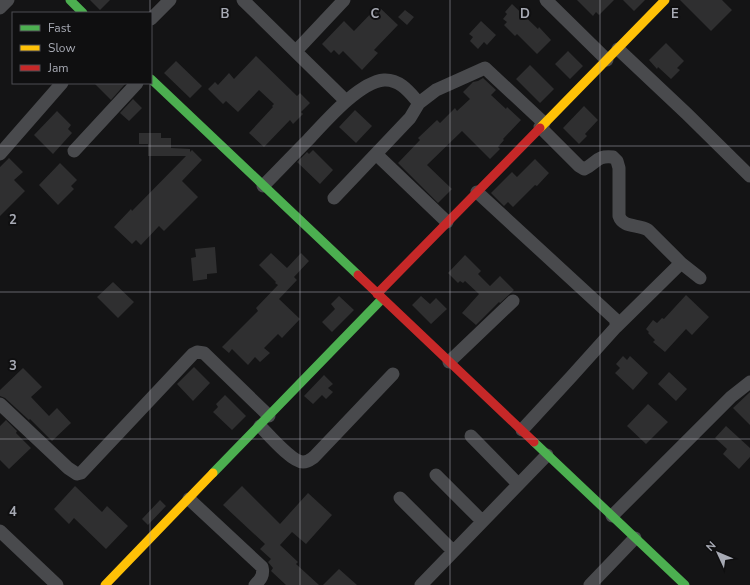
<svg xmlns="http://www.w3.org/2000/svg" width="750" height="585" font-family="'Nunito Sans',sans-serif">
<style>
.building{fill:#2f2f30}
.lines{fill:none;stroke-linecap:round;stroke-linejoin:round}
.street{stroke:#494a4d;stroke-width:13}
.fast{stroke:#4caf50;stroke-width:9}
.slow{stroke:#ffc107;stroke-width:9}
.jam{stroke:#c62828;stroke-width:9}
.grid{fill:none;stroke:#a7aab4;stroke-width:1;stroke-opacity:0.55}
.grid-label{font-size:13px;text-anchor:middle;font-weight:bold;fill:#a7aab4;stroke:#0f0f10;stroke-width:4;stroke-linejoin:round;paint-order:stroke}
</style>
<rect width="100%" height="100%" fill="#141415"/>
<path class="building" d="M90 0H110L100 10Z
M577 0H614L599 15 596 12 593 16Z
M623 0H645L634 11Z
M680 0H722L732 10 711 31Z
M512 4 538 29 539 27 551 40 537 54 517 34 515 36 504 25 507 22 503 19 507 14 505 12Z
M378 6 398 25 374 50 378 53 362 70 343 51 339 55 334 50 331 53 322 44 344 21 354 31Z
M405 10 414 17 407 25 398 17Z
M481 21 496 35 487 45 484 42 478 49 470 41 473 37 469 34Z
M666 43 684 61 677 68 680 70 671 79 658 67 657 69 649 60Z
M568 51 583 66 570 79 555 64Z
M256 56 297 96 300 93 310 103 301 112 303 114 293 124 290 120 264 147 249 133 273 107 272 106 274 104 259 90 238 112 226 101 223 104 208 89 215 82 218 85 229 73 234 79Z
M176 61 202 86 190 98 164 73Z
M530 65 554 89 540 103 516 79Z
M483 78 496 90 491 95 506 109 507 107 521 120 503 139 504 140 498 147 500 149 490 159 462 131 427 165 452 189 438 203 398 163 420 140 418 138 437 120 440 123 455 108 457 111 470 99 463 92 473 82 478 81Z
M94 83H126L111 100Z
M133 99 142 108 129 121 120 113Z
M584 106 598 120 585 134 587 136 579 144 563 128Z
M355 110 372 126 356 143 339 127Z
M57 111 71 125 68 129 72 133 53 154 34 135Z
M139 133H161V138H171V148L190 149V152L192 150 202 160 182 181 198 197 164 231 159 226 141 245 136 240 132 244 114 227 131 209 132 211 186 156H148V144H139Z
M313 150 333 170 320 184 297 162 307 152 309 154Z
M9 158 23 172 14 180 25 191 0 216V167Z
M535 159 549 173 537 186 535 185 513 207 508 202 504 206 491 193 512 172 517 177Z
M60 163 77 180 71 186 74 189 58 205 39 185Z
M215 247 217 273 207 274V279L193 281 191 258 196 257 195 249Z
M271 253 287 268 301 253 309 261 294 277 297 280 279 299 300 319 282 338 278 334 264 348 270 353 260 362 255 357 248 365 232 349 229 353 222 347 258 311 256 308 278 285 275 283 276 282 259 265Z
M465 255 481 271 478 274 490 286 500 276 514 290 500 303 499 302 476 325 462 313 479 294 465 281 463 283 460 281 458 283 448 273Z
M113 282 134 302 118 318 97 297Z
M686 295 709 317 692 335 686 329 665 352 653 342 655 340 648 333 649 332 646 329 653 320 657 323 662 318 664 319Z
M339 296 354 310 332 332 322 322 335 309 331 304Z
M421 296 430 304 436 298 447 309 431 324 412 305Z
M623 356 627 360 630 356 648 373 633 390 615 373 620 368 616 364Z
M194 367 210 383 193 401 177 384Z
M23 368 42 387 31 397 49 416 57 408 71 423 52 441 30 419 29 420 5 398 0 396V390Z
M669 372 687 389 676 401 658 384Z
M324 375 333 384 328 388 333 392 326 399 322 395 313 404 304 396Z
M750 392V425L733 408Z
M225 395 246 416 232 430 213 412 218 407 216 404Z
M648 404 668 422 646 444 627 426Z
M6 420 17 431 16 433 31 448 9 469 0 460V426Z
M726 426 750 448V457L739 469 723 454 727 449 715 438Z
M75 486 102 512 107 506 128 526 106 549 74 518 69 524 54 509Z
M242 486 280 524 308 493 332 515 306 544 292 532 280 545 298 562 296 564 319 585H286L271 571 273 568 268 562 271 559 260 549 265 544 223 505Z
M160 500 166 506 148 525 142 519Z
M339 569 357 585H323Z"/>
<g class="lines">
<path class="street" d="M243 0 346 101
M546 0 607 60
M0 8 8 0
M151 19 170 0
M618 49 687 114 750 176
M296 51 344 0
M540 127 579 166 584 169C597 163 596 155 613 157L617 161 619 168V216C623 228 638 224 648 230L681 263 700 278
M74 151 137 83
M0 154 62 83
M376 154 447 222
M263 186C278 171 293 155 308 140 325 122 359 82 384 80 400 79 410 93 419 103
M477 192 616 320V327L571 377 522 430
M334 198 410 118 419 103 436 90 485 68 544 123
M616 327 681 263
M449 362 513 301
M0 404 68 468 77 474 81 473 193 354 197 352 204 353 269 416
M260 426C268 434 292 462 303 462 308 462 311 459 314 457L393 374
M471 436 518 484
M436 475 482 521
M400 498 453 551
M189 499 262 567C264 575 261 579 255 585
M612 516 731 397 750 382
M0 531 57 585
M421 585 547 455
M590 585 635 538"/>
<path class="fast" d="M70 0 83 13
M151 79 358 275
M534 442 685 585
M213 473 382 299"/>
<path class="slow" d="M540 128 665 0
M105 585 213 473"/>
<path class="jam" d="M358 275 534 442
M377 294 540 128"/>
</g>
<path class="grid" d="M150 0V13M300 0V585M450 0V585M600 0V585M150 83V585M0 146H750M0 292H750M0 439H750"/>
<g class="grid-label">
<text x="225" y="18">B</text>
<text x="375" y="18">C</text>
<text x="525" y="18">D</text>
<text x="675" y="18">E</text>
<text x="13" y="224">2</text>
<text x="13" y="370">3</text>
<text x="13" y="516">4</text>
</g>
<rect x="12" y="12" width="140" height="72" fill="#0f0f10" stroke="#4c4d52"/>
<rect x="20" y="25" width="20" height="6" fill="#4caf50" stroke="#4c4d52"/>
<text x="48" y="32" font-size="12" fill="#a7aab4">Fast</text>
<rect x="20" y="45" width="20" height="6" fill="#ffc107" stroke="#4c4d52"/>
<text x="48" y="52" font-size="12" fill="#a7aab4">Slow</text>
<rect x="20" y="65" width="20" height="6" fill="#c62828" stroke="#4c4d52"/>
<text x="48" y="72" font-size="12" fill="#a7aab4">Jam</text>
<g transform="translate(718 553) rotate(314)" stroke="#0f0f10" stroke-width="3" paint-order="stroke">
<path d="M0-3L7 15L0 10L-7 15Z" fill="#a7aab4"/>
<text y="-6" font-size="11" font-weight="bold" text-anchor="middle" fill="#a7aab4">N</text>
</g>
</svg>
